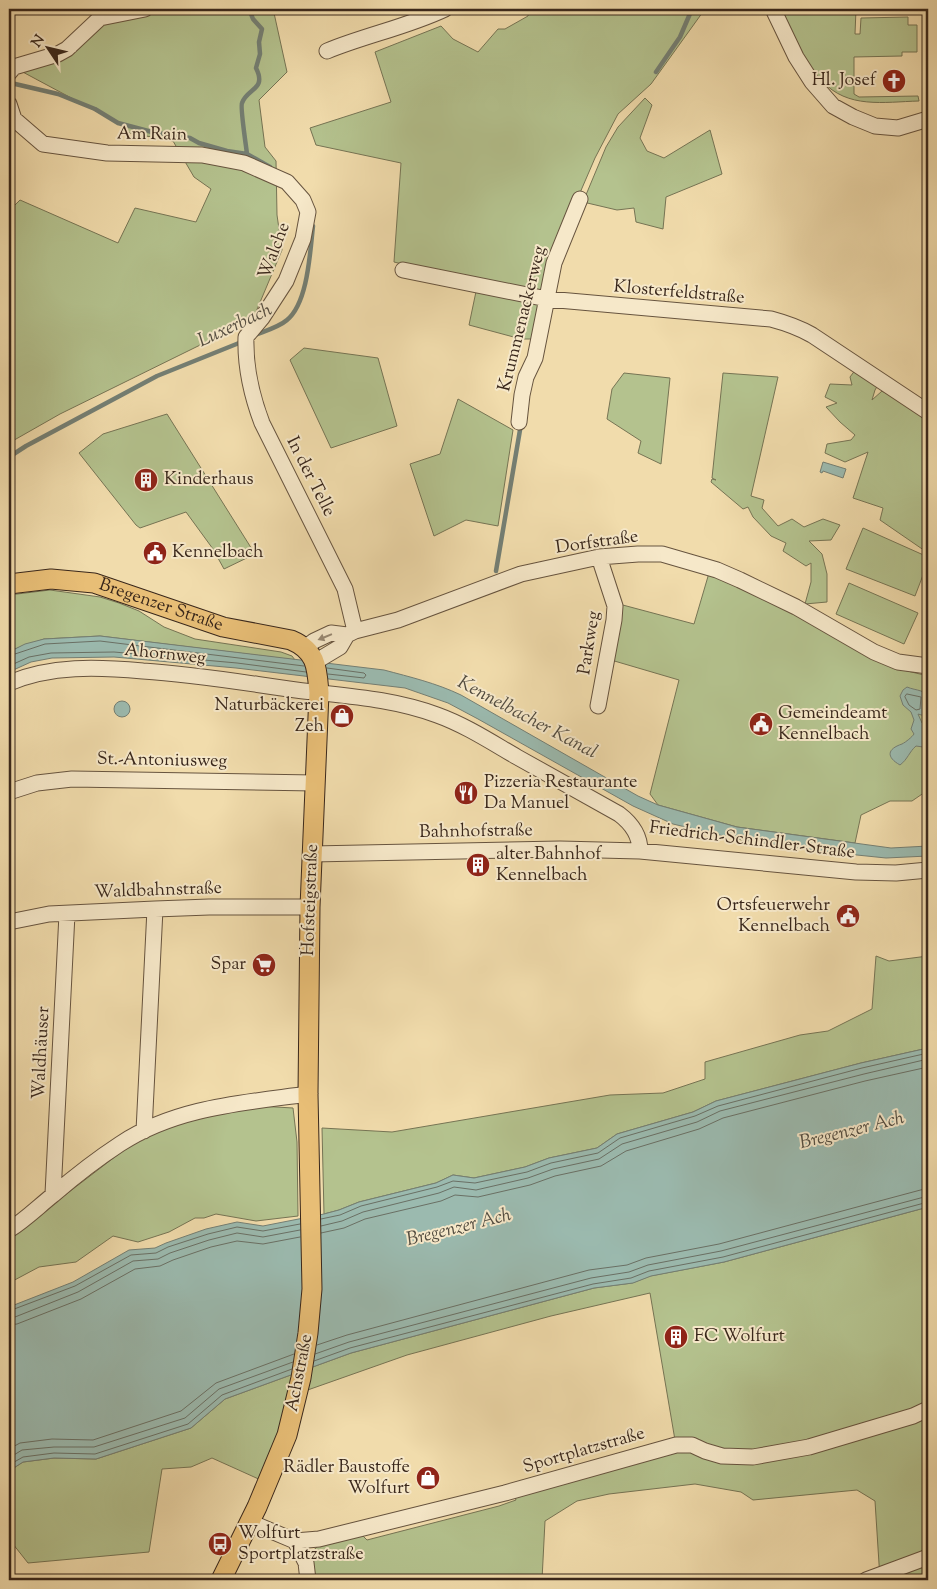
<svg xmlns="http://www.w3.org/2000/svg" width="937" height="1589" font-family="'Sorts Mill Goudy',serif">
<style>
.green{fill:#b4c28e;stroke:#767454}
.water{fill:#9bbaaf;stroke:#747f74}
.lines{fill:none;stroke-linecap:round;stroke-linejoin:round}
.shore{stroke:#6a7065;stroke-width:1}
.stream{stroke:#747f74;stroke-width:4.5}
.minor-casing{stroke:#67543f;stroke-width:17}
.major-casing{stroke:#39271b;stroke-width:21}
.minor{stroke:#f6e8c9;stroke-width:15}
.major{stroke:#e8be76;stroke-width:19}
.oneway{fill:#988872}
.labels{text-anchor:middle;dominant-baseline:central;stroke-width:4;stroke-linejoin:round;paint-order:stroke}
.poi-label{font-size:18px;fill:#39271b;stroke:#f6e8c9;text-anchor:start}
.street-label{font-size:18px;fill:#39271b;stroke:#f6e8c9}
.water-label{font-size:19px;font-style:italic;fill:#524c40;stroke:#f6e8c9}
</style>
<rect width="100%" height="100%" fill="#f1dcac"/>
<filter id="stains"><feTurbulence type="fractalNoise" baseFrequency=".004" numOctaves="4"/><feColorMatrix values="0 0 0 0 .2 0 0 0 0 .09 0 0 0 0 .02 0 0 0 .5 -.17"/></filter>
<radialGradient id="worn" r=".72"><stop offset=".6" stop-color="#630" stop-opacity="0"/><stop offset="1" stop-color="#630" stop-opacity=".3"/></radialGradient>
<path class="green" d="M199 9H324L274 13 287 72 259 100 265 147 276 161 277 215 282 250 253 319 60 414 9 443V211L20 200 118 243 135 208 196 222 211 189 194 177 173 141 130 133 118 123 19 70C54 51 88 29 126 16 148 9 173 10 195 10Z
M529 9H705L651 84 618 114 595 158 573 209 534 339H521L469 325 478 282 394 262 401 163 316 145 310 128 391 102 375 52 441 26 453 39 478 52 498 29H505L528 16Z
M778 9H856L855 34H860L861 18 908 17V25H917V52H902V56L854 57V94L859 97 918 96 919 101C883 102 848 109 822 81L818 83 789 37Z
M645 98 652 105 640 138 647 151 664 158 710 130 722 174 666 197 663 229 636 222 634 208 617 210 583 202 606 147 618 127Z
M304 348 378 358 397 426 331 448 290 360Z
M856 369 878 385 875 390 872 400 882 391 886 393 887 392 928 419V553L880 520 883 508 853 498 868 452 845 462 825 453 827 444 851 440 855 435 840 422 826 407 837 403 825 397 830 384 852 385 850 377Z
M624 373 670 378 661 464 638 453 641 441 607 419 612 389Z
M723 373 778 377 751 496 764 500 762 508 778 526 792 519 804 527 823 519 840 525 831 540 809 541 822 554 827 574V602L805 604 811 582V563L806 566 783 551 786 543 771 536 753 517 748 507 743 509 711 482 712 479 716 480 712 478Z
M458 399 513 430 498 526 466 520 434 536 410 464 440 454Z
M167 414 255 554 224 569 213 549 186 512 140 528 136 525 79 453 103 434Z
M863 528 928 557V562L915 596 846 569Z
M709 573 736 583 891 667 928 676V790L912 801H890L861 815 855 843 737 827 658 805 650 794 679 680 611 660 619 604 694 624Z
M849 583 918 613 904 644 836 614Z
M50 590 100 597 119 603 139 611 164 627 195 639 281 652 292 656 295 660 100 636 44 639 15 649 9 634V595Z
M876 956 889 961 928 956V1048L861 1063 716 1101 693 1112 617 1134 597 1148 549 1158 525 1167 474 1178 453 1175 436 1183 359 1202 339 1210 324 1214 322 1128 392 1132 610 1095 663 1093 705 1079V1062L800 1035 828 1031 872 1009Z
M259 1106 293 1108 297 1142 298 1216 256 1221 216 1214 204 1218H195L169 1232 138 1242 113 1236 76 1262 39 1267 9 1283V1238L133 1143 158 1128 218 1112Z
M928 1207V1580H876L880 1579 875 1501 857 1490 753 1500 741 1492 695 1484 609 1494 577 1501 545 1521 542 1580H307L303 1560 318 1546 361 1534 367 1540 499 1506 516 1500 513 1492 676 1446 650 1293 551 1316 407 1355 302 1392 263 1481 212 1458 191 1467 162 1469 149 1552 28 1563 9 1539V1471L23 1462 54 1458 96 1459 191 1428 225 1399 351 1353 594 1288 632 1283 650 1276 724 1262Z"/>
<path class="water" d="M823 462 846 469 843 478 823 471 822 473 820 472Z
M100 636 384 670C410 677 436 683 461 695L638 796 658 805 737 827 891 848 928 846V856L886 858 818 851 736 839 673 824 633 806 478 719 448 703 405 688 236 668 114 657 52 658 31 662 9 672V652L25 644 44 639Z
M907 687C916 691 928 689 928 701L925 703 928 707V713L925 716 918 714 922 723 928 721V744L923 747 916 746C909 752 908 759 900 765 886 757 887 749 902 744 906 742 912 737 914 734L911 729 914 720 911 712 903 705 900 696 903 690Z
M114 709a8 8 0 1 1 16 0a8 8 0 1 1-16 0Z
M928 1048V1207L724 1262 651 1276 633 1283 594 1288 351 1353 225 1399 191 1428 96 1459 54 1458 23 1462 9 1471V1307L73 1282 129 1250 155 1248 166 1243 206 1229 237 1222 263 1226 324 1214 339 1210 359 1202 436 1183 453 1175 474 1178 525 1167 549 1158 597 1148 617 1134 693 1112 716 1101 861 1063Z"/>
<g class="lines">
<path class="shore" d="M9 656 45 644 100 641 304 666
M9 666 29 657 51 653 114 652 237 663 306 672
M327 668 364 673 366 675 364 678 328 674
M907 694 921 697 920 709 916 710 909 705 905 697Z
M321 1219 340 1215 361 1206 437 1187 453 1181 475 1183 527 1172 551 1163 598 1153 620 1138 695 1116 718 1106 862 1068 928 1053
M321 1226 342 1221 363 1212 439 1193 454 1187 476 1190 528 1178 553 1169 599 1159 622 1144 697 1122 720 1111 864 1074 928 1059
M321 1233 344 1228 365 1219 441 1201 455 1195 478 1197 530 1185 555 1176 601 1166 626 1151 699 1129 723 1118 865 1081 928 1067
M9 1311 75 1286 131 1255 156 1253 168 1247 208 1234 237 1227 263 1231 300 1224
M9 1318 15 1317 78 1292 133 1261 158 1259 170 1253 209 1240 237 1233 263 1237 300 1230
M9 1325 17 1324 81 1299 135 1269 160 1266 173 1260 211 1247 237 1241 263 1244 300 1237
M317 1345 347 1335 589 1270 627 1265 646 1258 719 1244 928 1188
M315 1354 349 1342 591 1278 629 1272 648 1265 721 1251 928 1196
M314 1361 350 1348 593 1284 631 1278 649 1271 723 1257 928 1202
M9 1449 20 1443 52 1439 93 1440 181 1411 216 1383 294 1354
M9 1458 22 1450 54 1447H94L185 1418 219 1389 293 1362
M9 1465 23 1457 54 1453 95 1454 188 1424 222 1395 292 1369"/>
<path class="stream" d="M249 9 253 19 262 29 259 42 260 54 256 68C267 90 247 88 242 103 240 107 246 145 247 154L270 167
M656 72 680 37 692 9
M11 83 58 94 95 109 118 123 152 132 190 138 199 143 227 151 247 154
M255 335C265 331 279 327 287 320 308 303 310 252 313 226
M9 457 26 446 157 376 244 341
M496 571 520 430"/>
<g class="minor-casing">
<path id="minor" d="M773 9 796 57 812 82 833 106 853 117 875 126 898 128 928 119
M327 51C366 35 407 27 445 9
M9 73 14 67 58 54 67 49 100 18 145 9
M9 104 14 119 43 144 107 153 202 155 244 163 287 182 303 200 308 212 303 239 286 281 262 318 246 337C245 368 251 394 262 423L345 589 355 631
M403 270 547 299 771 319C786 323 798 327 812 335L928 412
M519 422 522 395 526 377 535 358 554 263 580 199
M305 648 314 641 331 633 347 635 355 631 398 620 521 574 599 557 638 554H662L717 570 740 580 796 607 874 652 898 662 928 666
M315 662 340 647 347 635
M9 683C51 665 98 667 143 671 194 674 245 683 296 690 344 696 391 698 437 715 465 725 491 742 517 757 551 776 585 795 619 814 631 823 640 835 640 851
M598 706 614 620 615 606 599 557
M9 792 37 783 72 779 315 783
M312 854 560 849 640 851 856 872 896 873 928 870
M9 922 49 914 155 909 209 907H310
M144 1131 155 909
M53 1194 67 914
M9 1230C25 1220 38 1207 53 1195 74 1177 97 1159 120 1144 176 1107 243 1103 308 1094
M250 1522 295 1541 319 1539 505 1493 676 1445H692L705 1451 722 1456 753 1457 809 1447 913 1416 928 1409
M295 1541 306 1563 308 1580
M866 1580 928 1557"/>
</g>
<g class="major-casing">
<g id="major">
<path id="s1" d="M9 584 51 579 94 583 223 627 291 640C317 651 317 668 319 693L310 907 308 1094 312 1289 308 1333 301 1378 287 1435 257 1507 221 1580"/>
</g>
</g>
<use href="#minor" class="minor"/>
<use href="#major" class="major"/>
</g>
<defs><path id="oneway-solid" d="M-6-.8H1V-3.2L6.5 0L1 3.2V.8H-6Z" transform="scale(1.25)"/></defs>
<use class="oneway" href="#oneway-solid" transform="translate(325 637) rotate(158)"/>
<defs>
<g id="church-disc" transform="scale(1.25)"><circle r="9.5" fill="#8f2418" stroke="#f6e8c9"/><path d="M-1.2-6h2.4v3.5h3.3v2.4h-3.3V6h-2.4V-.1h-3.3v-2.4h3.3Z" fill="#fff"/></g>
<g id="building-disc" transform="scale(1.25)"><circle r="9.5" fill="#8f2418" stroke="#f6e8c9"/><path d="M-4-6H4V6H1V3H-1V6H-4ZM-2.5-4.3h1.7v1.8h-1.7ZM.8-4.3h1.7v1.8H.8ZM-2.5-1h1.7V.8h-1.7ZM.8-1h1.7V.8H.8Z" fill="#fff"/></g>
<g id="civic-disc" transform="scale(1.25)"><circle r="9.5" fill="#8f2418" stroke="#f6e8c9"/><path d="M-.6-6.5H3V-4.5H.6V-3L4-1V1h2V6H-6V1h2V-1L-.6-3ZM-1.2 2.5V6h2.4V2.5Z" fill="#fff"/></g>
<g id="shop-disc" transform="scale(1.25)"><circle r="9.5" fill="#8f2418" stroke="#f6e8c9"/><path d="M-5-2.5h2.3a2.7 3.5 0 0 1 5.4 0H5L5.5 6h-11ZM-1.5-2.5h3a1.5 2.3 0 0 0-3 0Z" fill="#fff"/></g>
<g id="restaurant-disc" transform="scale(1.25)"><circle r="9.5" fill="#8f2418" stroke="#f6e8c9"/><path d="M-5-6h1v4h1v-4h1v4h1v-4h1v5L-1.5 .5V6h-2V.5L-5-1ZM5-6V6H3V1.5H1.5Q1.5-4 5-6Z" fill="#fff"/></g>
<g id="supermarket-disc" transform="scale(1.25)"><circle r="9.5" fill="#8f2418" stroke="#f6e8c9"/><path d="M-6-5.5h2.5l.6 2H6L4.5 2H-2.5L-4.4-4H-6ZM-1.5 3.2a1.3 1.3 0 1 0 .1 0ZM3 3.2a1.3 1.3 0 1 0 .1 0Z" fill="#fff"/></g>
<g id="bus-disc" transform="scale(1.25)"><circle r="9.5" fill="#8f2418" stroke="#f6e8c9"/><path d="M-5-6H5V4H4V6H2V4H-2V6H-4V4H-5ZM-3.5-4V0h7V-4ZM-3.5 1.2v1.5H-2V1.2ZM2 1.2v1.5H3.5V1.2Z" fill="#fff"/></g>
</defs>
<g fill-rule="evenodd">
<use href="#church-disc" x="894" y="81"/>
<use href="#building-disc" x="146" y="480"/>
<use href="#civic-disc" x="155" y="553"/>
<use href="#shop-disc" x="342" y="716"/>
<use href="#civic-disc" x="761" y="724"/>
<use href="#restaurant-disc" x="466" y="793"/>
<use href="#building-disc" x="478" y="865"/>
<use href="#civic-disc" x="848" y="916"/>
<use href="#supermarket-disc" x="264" y="965"/>
<use href="#building-disc" x="676" y="1337"/>
<use href="#shop-disc" x="428" y="1478"/>
<use href="#bus-disc" x="220" y="1544"/>
</g>
<g class="labels">
<g class="poi-label">
<text x="876" y="81" text-anchor="end">Hl. Josef</text>
<text x="164" y="480">Kinderhaus</text>
<text x="172" y="553">Kennelbach</text>
<text x="324" y="706" text-anchor="end">Naturbäckerei<tspan x="324" dy="21">Zeh</tspan></text>
<text x="778" y="714">Gemeindeamt<tspan x="778" dy="21">Kennelbach</tspan></text>
<text x="484" y="783">Pizzeria Restaurante<tspan x="484" dy="21">Da Manuel</tspan></text>
<text x="496" y="855">alter Bahnhof<tspan x="496" dy="21">Kennelbach</tspan></text>
<text x="830" y="906" text-anchor="end">Ortsfeuerwehr<tspan x="830" dy="21">Kennelbach</tspan></text>
<text x="246" y="965" text-anchor="end">Spar</text>
<text x="694" y="1337">FC Wolfurt</text>
<text x="410" y="1468" text-anchor="end">Rädler Baustoffe<tspan x="410" dy="21">Wolfurt</tspan></text>
<text x="238" y="1534">Wolfurt<tspan x="238" dy="21">Sportplatzstraße</tspan></text>
</g>
<g class="street-label">
<text transform="translate(152 135) rotate(1)">Am Rain</text>
<text transform="translate(275 251) rotate(-69)">Walche</text>
<text transform="translate(679 293) rotate(5)">Klosterfeldstraße</text>
<text transform="translate(523 319) rotate(-76)">Krummenackerweg</text>
<text transform="translate(310 477) rotate(63)">In der Telle</text>
<text transform="translate(597 543) rotate(-8)">Dorfstraße</text>
<text stroke="none"><textPath href="#s1" startOffset="156">Bregenzer Straße</textPath></text>
<text transform="translate(590 643) rotate(-81)">Parkweg</text>
<text transform="translate(165 655) rotate(6)">Ahornweg</text>
<text transform="translate(162 761) rotate(1)">St.-Antoniusweg</text>
<text transform="translate(476 832) rotate(-1)">Bahnhofstraße</text>
<text transform="translate(752 841) rotate(7)">Friedrich-Schindler-Straße</text>
<text transform="translate(158 891) rotate(-2)">Waldbahnstraße</text>
<text transform="translate(311 900) rotate(-88)">Hofsteigstraße</text>
<text transform="translate(42 1053) rotate(-87)">Waldhäuser</text>
<text transform="translate(300 1373) rotate(-79)">Achstraße</text>
<text transform="translate(584 1451) rotate(-16)">Sportplatzstraße</text>
</g>
<g class="water-label">
<text transform="translate(235 326) rotate(-25)">Luxerbach</text>
<text transform="translate(527 718) rotate(28)">Kennelbacher Kanal</text>
<text transform="translate(852 1131) rotate(-14)">Bregenzer Ach</text>
<text transform="translate(459 1228) rotate(-14)">Bregenzer Ach</text>
</g>
</g>
<rect width="937" height="1589" fill="none" stroke="#f1dcac" stroke-width="30"/>
<rect x="10" y="10" width="917" height="1569" fill="none" stroke="#39271b" stroke-width="2.5"/>
<rect x="15" y="15" width="907" height="1559" fill="none" stroke="#39271b"/>
<g transform="translate(48 48) rotate(305)" stroke="#f6e8c9" stroke-width="4" paint-order="stroke">
<path d="M0-4L9 19L0 12L-9 19Z" fill="#39271b"/>
<text y="-8" font-size="14" font-weight="bold" text-anchor="middle" fill="#39271b">N</text>
</g>
<rect width="100%" height="100%" filter="url(#stains)"/>
<rect width="100%" height="100%" fill="url(#worn)"/>
</svg>
